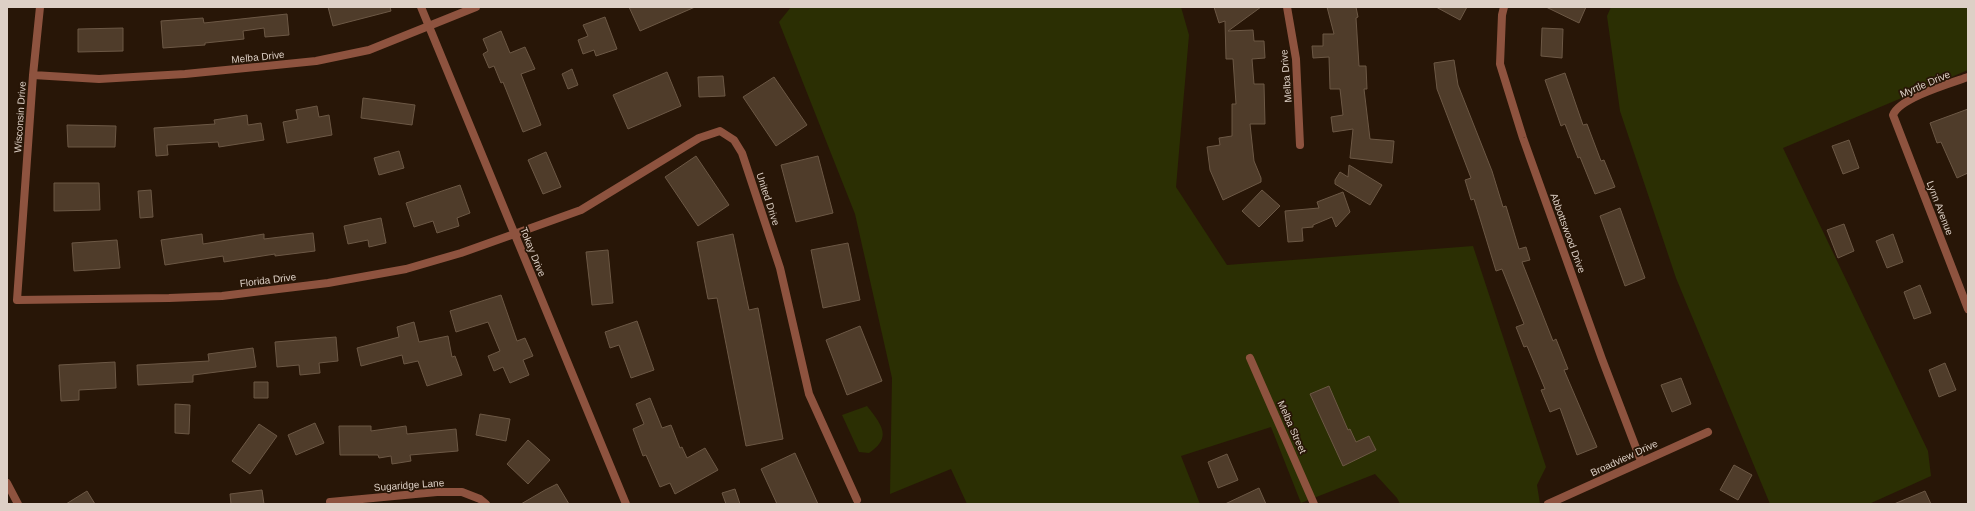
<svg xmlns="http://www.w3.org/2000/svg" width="1975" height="511" font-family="Arial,sans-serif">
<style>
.green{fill:#2b2f03}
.building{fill:#4f3c2a;stroke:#6c5845}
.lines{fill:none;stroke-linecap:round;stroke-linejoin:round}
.minor{stroke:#8e533f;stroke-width:8}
.labels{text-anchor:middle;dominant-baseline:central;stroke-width:3.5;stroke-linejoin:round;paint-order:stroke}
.street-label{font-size:10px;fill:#ddd0c6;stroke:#281607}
</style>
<rect width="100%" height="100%" fill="#281607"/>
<path class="green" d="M791 7H1181L1189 35 1176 187 1227 265 1473 246 1546 467 1537 485 1540 504H1400L1397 498 1375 474 1301 503 1271 427 1181 456 1200 504H967L951 469 890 494 892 378 855 214 779 22Z
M1611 7H1968V70L1783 148 1928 451 1931 476 1869 504H1770L1676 278 1620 111 1607 16Z
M867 406C881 424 893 437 869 453L859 452 842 415Z"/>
<path class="building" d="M328 7H390L391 11 333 26Z
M629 7H695L640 31Z
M1214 7H1261L1228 31 1253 30 1254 41H1264L1265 58 1252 59 1254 84H1264L1265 124H1250L1254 161 1261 178V182L1223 200 1210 170 1207 147 1220 145 1219 138 1232 136V104H1236L1233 59H1226L1225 21 1219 23Z
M1327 7H1356L1358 17 1356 18 1359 66H1366L1367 89H1364L1370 139 1394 141 1392 163 1350 158 1353 129 1333 132 1331 117 1343 115 1340 89H1330L1329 57 1313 58 1312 46H1323V34H1334Z
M1436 7H1467L1460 20Z
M1546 7H1586L1579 23Z
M287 14 289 35 265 37 264 28 243 31 244 39 205 43V45L163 48 161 21 203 18 204 23Z
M605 17 617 49 596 56 594 50 583 54 578 40 588 36 583 25Z
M123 28V51L78 52V29Z
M1542 28 1563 29 1562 58 1541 56Z
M501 31 510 53 525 47 535 69 521 74 541 125 523 132 503 82 501 83 494 66 489 68 483 54 488 51 483 39Z
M1454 60 1458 85 1492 171 1503 207 1506 206 1519 249 1526 247 1530 260 1522 262 1553 341 1556 339 1568 369 1564 370 1597 447 1577 455 1560 408 1550 412 1541 390 1545 389 1527 346 1524 347 1516 327 1524 324 1502 269 1496 271 1474 199 1471 200 1465 180 1471 178 1437 89 1434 63Z
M572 69 578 85 568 89 562 74Z
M667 72 681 106 628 129 613 95Z
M1565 73 1583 125 1587 124 1601 161 1604 160 1615 187 1595 194 1580 157 1578 158 1565 124 1561 126 1545 80Z
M723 76 725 96 699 97 698 77Z
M774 77 807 125 776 146 743 97Z
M363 98 415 105 412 125 361 118Z
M317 106 319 117 329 115 332 135 287 143 283 122 298 119 296 110Z
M1968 109V173L1957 178 1941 142 1937 143 1930 123Z
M247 115 248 125 261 123 264 140 219 147 218 142 167 145 168 155 156 156 154 128 215 124 214 120Z
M67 125 116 126 115 147H68Z
M1849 140 1859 168 1843 174 1832 146Z
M399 151 404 168 379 175 374 158Z
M546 152 561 187 543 194 528 160Z
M696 156 729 205 698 226 665 177Z
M818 156 833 213 796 222 781 165Z
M1349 165 1382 185 1370 205 1335 184V180L1340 172 1348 177Z
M54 183H99L100 210 54 211Z
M460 185 470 213 457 218 459 226 437 233 433 221 414 227 406 203Z
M151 190 153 217 140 218 138 191Z
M1262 190 1280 206 1259 227 1242 211Z
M1343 192 1350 212 1336 227 1332 217 1313 225V227L1302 228 1303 241 1288 242 1285 211 1319 208 1317 202Z
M1620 208 1645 278 1625 286 1600 216Z
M381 218 386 243 369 247 368 240 348 244 344 226Z
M1844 224 1854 251 1838 258 1827 230Z
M313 233 315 251 275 256V254L224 262 223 256 165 265 161 240 202 234 203 244 264 234V239Z
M733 234 749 310 758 308 783 439 746 446 717 298 708 299 697 242Z
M1893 234 1903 262 1887 268 1876 241Z
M117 240 120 268 74 271 72 243Z
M848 243 860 300 823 308 811 250Z
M608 250 613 303 592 305 586 252Z
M1920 285 1931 313 1914 319 1904 292Z
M501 295 517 341 525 338 533 356 523 360 529 375 510 383 503 367 494 371 488 356 500 351 488 322 456 332 450 311Z
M637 321 654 370 631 378 619 345 610 348 605 332Z
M414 322 419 342 448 336 452 357 455 356 462 375 427 386 418 361 404 364 402 355 361 366 357 348 399 337 397 327Z
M860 326 882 381 847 395 826 340Z
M336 337 338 361 319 363 320 373 300 375 299 365 277 367 275 342Z
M253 348 256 367 193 375V382L138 385 137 365 209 361 208 354Z
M115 362 116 388 79 390V400L61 401 59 365Z
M1945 363 1956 390 1939 397 1929 370Z
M1681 378 1691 404 1672 412 1661 385Z
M254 382H268V398H254Z
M1329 386 1348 430 1350 429 1356 442 1369 436 1376 450 1343 466 1310 394Z
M650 398 662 428 671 425 680 448 682 447 687 458 705 448 718 470 675 494 670 483 660 487 646 455 643 456 633 429 644 424 636 404Z
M175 404 190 405 189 434 175 433Z
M480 414 510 419 506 441 476 435Z
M315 423 324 443 296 455 288 435Z
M259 424 277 436 250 474 232 461Z
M339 426H371V431L406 426 407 434 456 429 458 451 410 455 411 461 392 464 391 456 379 458 378 455H340Z
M528 440 550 460 528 484 507 464Z
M795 453 818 504H777L761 469Z
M1227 454 1238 480 1218 488 1208 462Z
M1734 465 1752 475 1738 500 1720 490Z
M557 484 569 504H521L545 490Z
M1259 488 1266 504H1225Z
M735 489 740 504H726L722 493Z
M262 490 264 504H231L230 494Z
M87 491 95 504H66Z
M1925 491 1931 504H1894Z"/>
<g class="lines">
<path class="minor" d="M40 7 33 75 17 300 169 298 222 296 328 283 406 269 461 253 581 210 699 138 720 131 734 140 742 153 780 268 809 394 857 500
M421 7 626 504
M1287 7 1296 59 1300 145
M1504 7 1502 15 1500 64 1523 138 1602 359 1641 461
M33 75 99 79 185 74 316 61 369 50 476 7
M1968 77C1951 83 1899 98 1893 115L1968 309
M1250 358 1314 504
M7 483 18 504
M330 502 437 492H462L480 499 486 504
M1548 504 1708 432"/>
</g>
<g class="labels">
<g class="street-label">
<text transform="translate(258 57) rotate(-6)">Melba Drive</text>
<text transform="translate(1286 76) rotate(-95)">Melba Drive</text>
<text transform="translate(1925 84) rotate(-23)">Myrtle Drive</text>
<text transform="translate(20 117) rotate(-86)">Wisconsin Drive</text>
<text transform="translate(768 199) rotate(72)">United Drive</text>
<text transform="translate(1940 208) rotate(69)">Lynn Avenue</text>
<text transform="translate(1568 233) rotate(70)">Abbottswood Drive</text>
<text transform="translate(533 252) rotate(68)">Tokay Drive</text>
<text transform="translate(268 280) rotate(-7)">Florida Drive</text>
<text transform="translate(1292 427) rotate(66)">Melba Street</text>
<text transform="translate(1624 458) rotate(-25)">Broadview Drive</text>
<text transform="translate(409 485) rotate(-4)">Sugaridge Lane</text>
</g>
</g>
<rect width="1975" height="511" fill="none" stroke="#ddd0c6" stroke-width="16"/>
</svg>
